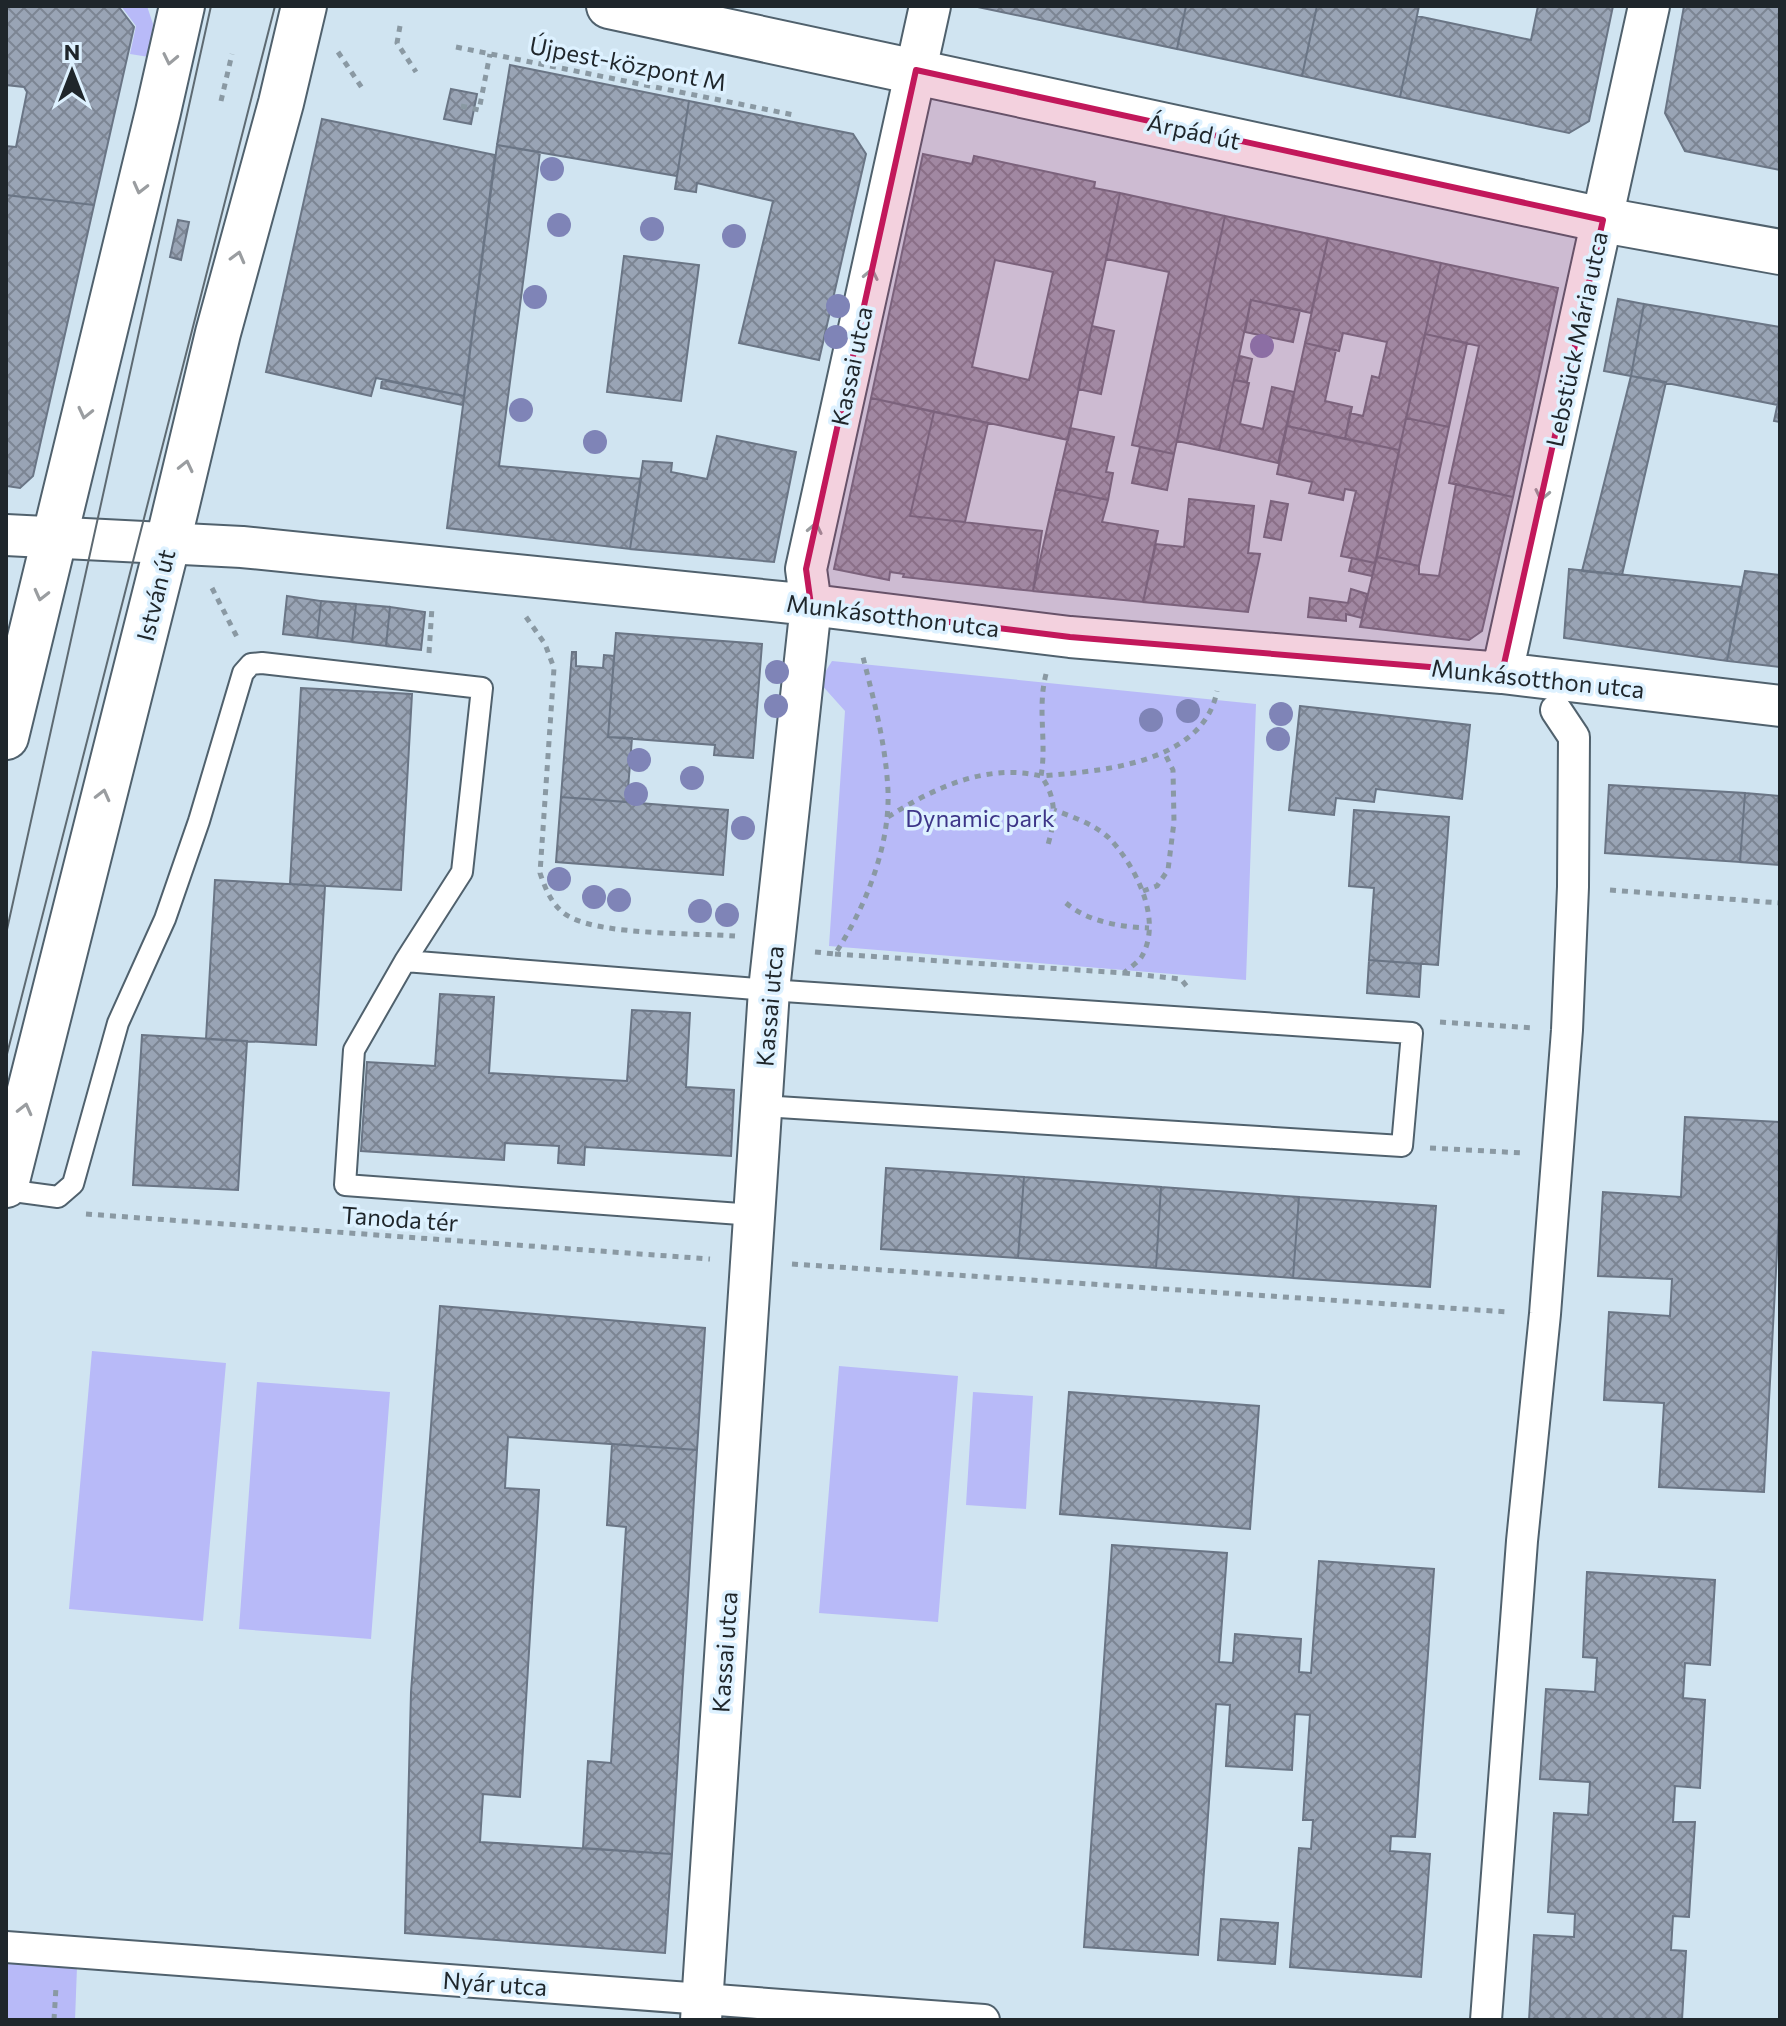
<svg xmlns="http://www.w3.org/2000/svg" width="1786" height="2026" font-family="Commissioner,sans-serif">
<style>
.green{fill:#b8baf8}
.building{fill:url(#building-cross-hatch);stroke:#6a7585;stroke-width:2;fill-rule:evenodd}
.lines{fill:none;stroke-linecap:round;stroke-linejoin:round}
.service-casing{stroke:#50616d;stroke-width:24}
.pedestrian-casing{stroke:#50616d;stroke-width:34}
.minor-casing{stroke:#50616d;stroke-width:44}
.secondary-casing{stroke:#50616d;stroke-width:48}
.path{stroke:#8a99a3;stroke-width:5;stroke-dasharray:6 6;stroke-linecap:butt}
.service{stroke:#fff;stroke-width:20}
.pedestrian{stroke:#fff;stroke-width:30}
.minor{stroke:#fff;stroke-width:40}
.secondary{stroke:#fff;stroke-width:44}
.tram{stroke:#5e6a72;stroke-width:2}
.tree{fill:#7f84b7}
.oneway{stroke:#9a9da0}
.marked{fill:#c2185b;fill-opacity:0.2;stroke:#c2185b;stroke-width:6;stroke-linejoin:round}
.labels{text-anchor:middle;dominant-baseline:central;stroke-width:7;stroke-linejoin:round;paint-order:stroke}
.street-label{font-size:24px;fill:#1f262b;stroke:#ddf1ff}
.park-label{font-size:24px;fill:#3d3588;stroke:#ddf1ff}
</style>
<defs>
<pattern id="building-cross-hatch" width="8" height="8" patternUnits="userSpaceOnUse" patternTransform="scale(2)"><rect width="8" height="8" fill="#99a4b5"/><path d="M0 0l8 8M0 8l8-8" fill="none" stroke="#7c8593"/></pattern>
</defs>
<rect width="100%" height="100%" fill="#d0e4f1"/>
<path class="green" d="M121 6H147L153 24 149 57 130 54 136 26Z
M832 661 1256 704 1246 980 829 946 845 711 819 682Z
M92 1351 226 1363 203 1621 69 1609Z
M839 1366 958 1376 938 1622 819 1613Z
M257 1382 390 1392 371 1639 239 1629Z
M973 1392 1033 1396 1026 1509 966 1505Z
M6 1963 77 1967 75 2020H6Z"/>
<path class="building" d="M6 6H118L134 27 94 205 6 195V146L16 147 27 92 24 87 6 85Z
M973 6H1186L1177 49Z
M1186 6H1317L1302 76 1177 49Z
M1317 6H1419L1400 97 1302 76Z
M1538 6H1613L1589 121 1569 133 1400 97 1417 16 1531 40Z
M1684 6H1780V170L1685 151 1665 113Z
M510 65 689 101 677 176 497 145Z
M451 89 477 94 471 124 444 119Z
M689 101 853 134 866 154 819 360 739 343 773 201 697 183 696 192 675 189Z
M322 119 495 155 464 396 376 378 371 396 266 372Z
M497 145 540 152 499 466 641 479 630 549 447 528Z
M923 154 972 164 974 156 1095 182 1094 188 1120 193 1068 440 871 398ZM995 260 1053 272 1029 380 972 367Z
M1120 193 1225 216 1174 454 1132 445 1169 272 1106 259Z
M6 195 94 205 33 476 20 488 6 486Z
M1225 216 1328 238 1311 313 1251 300 1219 450 1177 441Z
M178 220 189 222 181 260 170 257Z
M1328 238 1441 263 1399 450 1345 439 1350 413 1363 416 1372 376 1379 378 1387 342 1343 333 1339 351 1305 343Z
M624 256 699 265 681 401 607 392Z
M1441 263 1558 288 1513 497 1449 483 1479 346 1425 334Z
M1618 299 1644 304 1631 376 1604 371Z
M1251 300 1300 310 1293 342 1245 332Z
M1644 304 1780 327V393L1778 405 1631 376Z
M1092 326 1114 331 1101 394 1078 389Z
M1425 334 1467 343 1449 427 1406 418Z
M1305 343 1336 350 1325 401 1352 407 1345 439 1287 426Z
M1240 356 1252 359 1247 382 1234 380Z
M1631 376 1666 382 1622 575 1582 571Z
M382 380 464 396 463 405 381 388Z
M1234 380 1249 383 1240 424 1263 429 1272 387 1294 392 1278 463 1219 450Z
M1780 393V422L1774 421Z
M871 398 934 412 910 516 1042 531 1033 591 903 577 904 574 890 572 889 580 834 569Z
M934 412 988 423 965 522 910 516Z
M1406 418 1449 427 1419 566 1377 557Z
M1287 426 1399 450 1375 563 1341 556 1356 491 1345 489 1343 500 1309 493 1312 482 1277 474Z
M1070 428 1114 437 1106 472 1113 473 1108 500 1056 489Z
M717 436 796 452 774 562 630 549 643 461 672 463 671 472 707 479Z
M1140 447 1174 454 1167 490 1132 483Z
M1456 484 1513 497 1482 631 1469 640 1360 627 1377 557 1419 566V574L1439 576Z
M1056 489 1108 500 1102 522 1158 531 1143 602 1033 591Z
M1189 499 1254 506 1248 553 1260 554 1248 612 1143 602 1156 544 1184 547Z
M1271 501 1288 504 1281 540 1264 537Z
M1352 558 1375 563 1372 576 1349 571Z
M1569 569 1741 587 1727 661 1564 638Z
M1745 571 1780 575V667L1727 661Z
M1351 589 1367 594 1362 618 1346 614V621L1308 617 1310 598 1348 603Z
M287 596 321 601 317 638 283 634Z
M321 601 356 604 352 642 317 638Z
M356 604 390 607 386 646 352 642Z
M390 607 425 612 421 650 386 646Z
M616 633 762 644 753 758 714 755 715 745 608 737Z
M572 652H576V666L603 668 604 655 614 656 608 737 632 738 627 802 561 797Z
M301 688 412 694 401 890 290 884Z
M1300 706 1470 725 1462 799 1376 789 1374 802 1336 798 1334 815 1289 810Z
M1609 785 1745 793 1740 862 1605 853Z
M1745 793 1780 796V865L1740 862Z
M561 797 728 810 723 875 556 862Z
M1354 810 1449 817 1438 965 1369 960 1374 888 1349 886Z
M215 880 325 886 316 1045 206 1039Z
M1369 960 1421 964 1419 997 1367 993Z
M440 994 494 997 489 1073 627 1081 632 1010 690 1013 686 1087 734 1090 731 1156 585 1147 584 1165 558 1163 559 1146 505 1143 504 1160 361 1151 367 1062 435 1066Z
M142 1035 247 1041 238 1190 133 1185Z
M1685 1117 1780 1122V1197L1764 1492 1659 1487 1664 1403 1604 1400 1609 1312 1670 1316 1672 1279 1598 1276 1603 1192 1681 1197Z
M886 1168 1024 1177 1018 1258 881 1249Z
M1024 1177 1161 1187 1156 1268 1018 1258Z
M1161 1187 1299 1197 1293 1278 1156 1268Z
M1299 1197 1436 1206 1430 1287 1293 1278Z
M440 1306 705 1328 697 1450 508 1437 505 1488 539 1490 520 1797 483 1794 480 1842 672 1854 665 1953 405 1933 411 1692Z
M1069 1392 1259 1406 1250 1529 1060 1514Z
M612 1444 697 1450 672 1854 583 1848 588 1761 611 1763 626 1527 607 1525Z
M1112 1545 1227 1553 1219 1662 1233 1663 1235 1634 1301 1639 1299 1672 1311 1673 1319 1561 1434 1569 1415 1837 1391 1836 1390 1851 1430 1854 1421 1977 1290 1967 1299 1848 1311 1849 1313 1820H1303L1310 1715 1295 1714 1292 1770 1226 1766 1230 1705 1216 1704 1198 1955 1084 1947Z
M1587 1572 1715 1580 1710 1665 1685 1663 1683 1698 1705 1700 1700 1788 1675 1786 1673 1822H1695L1689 1917 1673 1916 1671 1950 1686 1951 1682 2020H1529L1534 1935 1574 1937 1575 1914 1548 1912 1554 1813 1588 1815 1590 1782 1540 1779 1546 1689 1595 1692 1597 1658 1583 1657Z
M1221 1919 1278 1923 1275 1964 1218 1960Z"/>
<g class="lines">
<g class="service-casing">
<path id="service" d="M6 1190 58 1197 73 1184 118 1023 165 919 199 821 243 673 251 664 262 663 482 688 462 872 405 961
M754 1215 345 1185 354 1050 405 961 769 990 1412 1033 1402 1146 761 1106"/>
</g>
<g class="pedestrian-casing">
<path id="pedestrian" d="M6 1947 984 2020
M1486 2020 1522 1541 1545 1314 1567 1030 1573 887 1574 737 1556 710"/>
</g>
<g class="minor-casing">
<path id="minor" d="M6 535 242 547 811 605 1070 637 1502 673 1780 706
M1502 673 1649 6
M701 2020 769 990 811 605 806 569 930 6"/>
</g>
<g class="secondary-casing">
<path id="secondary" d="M609 6 1603 220 1780 252
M6 737 158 112 182 6
M6 1185 168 542 218 333 281 103 304 6"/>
</g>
<path class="path" d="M400 26 397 43 416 72
M456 47 794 115
M338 52 364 91
M221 101 232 54
M461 106 479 110 490 54
M212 588 238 639
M526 617 545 644 554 668 540 873C546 891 554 910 572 918 606 935 694 933 735 936
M429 653 432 607
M1046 674C1037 709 1047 742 1041 776 1101 771 1203 764 1217 691
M888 817C934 788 986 763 1041 776 1058 799 1055 822 1047 848
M1610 890 1780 903
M1143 891 1157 886 1168 870 1174 822 1173 770 1164 752
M1066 903C1088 922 1121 927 1149 928
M815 952 835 954C865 908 890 847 888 791 886 745 874 701 863 657
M835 954 1124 973C1129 968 1139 962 1142 956 1163 919 1135 865 1109 838 1094 824 1073 817 1054 810
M1124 973 1181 979 1188 988
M1440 1022 1534 1028
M1430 1148 1524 1153
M86 1214 710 1259
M792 1264 1508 1312
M54 2020 56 1987"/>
<use href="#service" class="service"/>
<use href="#pedestrian" class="pedestrian"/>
<use href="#minor" class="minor"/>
<use href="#secondary" class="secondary"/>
<path class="tram" d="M6 934 211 6
M6 1058 275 6"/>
</g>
<g class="tree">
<circle cx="552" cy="169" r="12"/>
<circle cx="559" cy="225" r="12"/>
<circle cx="652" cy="229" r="12"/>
<circle cx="734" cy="236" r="12"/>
<circle cx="535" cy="297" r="12"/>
<circle cx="838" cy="306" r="12"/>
<circle cx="836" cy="337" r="12"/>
<circle cx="1262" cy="346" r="12"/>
<circle cx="521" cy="410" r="12"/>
<circle cx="595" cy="442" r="12"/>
<circle cx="777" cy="672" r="12"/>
<circle cx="776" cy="706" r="12"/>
<circle cx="1188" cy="711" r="12"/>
<circle cx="1281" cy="714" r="12"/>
<circle cx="1151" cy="720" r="12"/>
<circle cx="1278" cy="739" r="12"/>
<circle cx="639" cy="760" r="12"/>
<circle cx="692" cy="778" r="12"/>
<circle cx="636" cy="794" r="12"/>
<circle cx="743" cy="828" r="12"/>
<circle cx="559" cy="879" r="12"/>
<circle cx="594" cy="897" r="12"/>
<circle cx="619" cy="900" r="12"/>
<circle cx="700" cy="911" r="12"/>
<circle cx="727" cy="915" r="12"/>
</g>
<defs><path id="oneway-chevron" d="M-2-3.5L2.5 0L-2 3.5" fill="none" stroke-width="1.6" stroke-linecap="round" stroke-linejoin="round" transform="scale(2)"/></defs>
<g class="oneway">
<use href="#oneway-chevron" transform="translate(170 59) rotate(102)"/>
<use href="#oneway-chevron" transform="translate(140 188) rotate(104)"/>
<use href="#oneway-chevron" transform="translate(238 257) rotate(-75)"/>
<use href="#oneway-chevron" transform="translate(871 274) rotate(-78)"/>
<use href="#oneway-chevron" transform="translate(85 413) rotate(103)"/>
<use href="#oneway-chevron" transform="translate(186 466) rotate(-77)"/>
<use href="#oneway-chevron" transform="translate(1542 495) rotate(102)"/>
<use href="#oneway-chevron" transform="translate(815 528) rotate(-78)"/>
<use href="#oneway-chevron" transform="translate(41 595) rotate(104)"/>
<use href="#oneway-chevron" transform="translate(103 795) rotate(-76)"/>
<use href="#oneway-chevron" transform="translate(25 1109) rotate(-76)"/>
</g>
<path class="marked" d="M916 70 1603 220 1502 673 1070 637 811 605 806 569Z"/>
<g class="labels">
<g class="street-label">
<text transform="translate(628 63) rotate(11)">Újpest-központ M</text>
<text transform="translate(1194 131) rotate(12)">Árpád út</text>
<text transform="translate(1576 339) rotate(-78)">Lebstück Mária utca</text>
<text transform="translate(851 366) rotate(-78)">Kassai utca</text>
<text transform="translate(155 595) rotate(-76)">István út</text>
<text transform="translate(893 615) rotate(7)">Munkásotthon utca</text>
<text transform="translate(1538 678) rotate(6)">Munkásotthon utca</text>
<text transform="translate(769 1006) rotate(-85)">Kassai utca</text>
<text transform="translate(400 1218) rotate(4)">Tanoda tér</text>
<text transform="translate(724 1652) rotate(-86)">Kassai utca</text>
<text transform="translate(495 1983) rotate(4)">Nyár utca</text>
</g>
<g class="park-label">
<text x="980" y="817">Dynamic park</text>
</g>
</g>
<rect width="1786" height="2026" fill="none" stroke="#1f262b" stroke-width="16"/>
<g transform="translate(72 72)" stroke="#ddf1ff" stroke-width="6" paint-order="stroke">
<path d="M0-6L14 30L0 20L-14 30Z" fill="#1f262b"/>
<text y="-12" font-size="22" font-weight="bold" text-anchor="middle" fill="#1f262b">N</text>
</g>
</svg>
